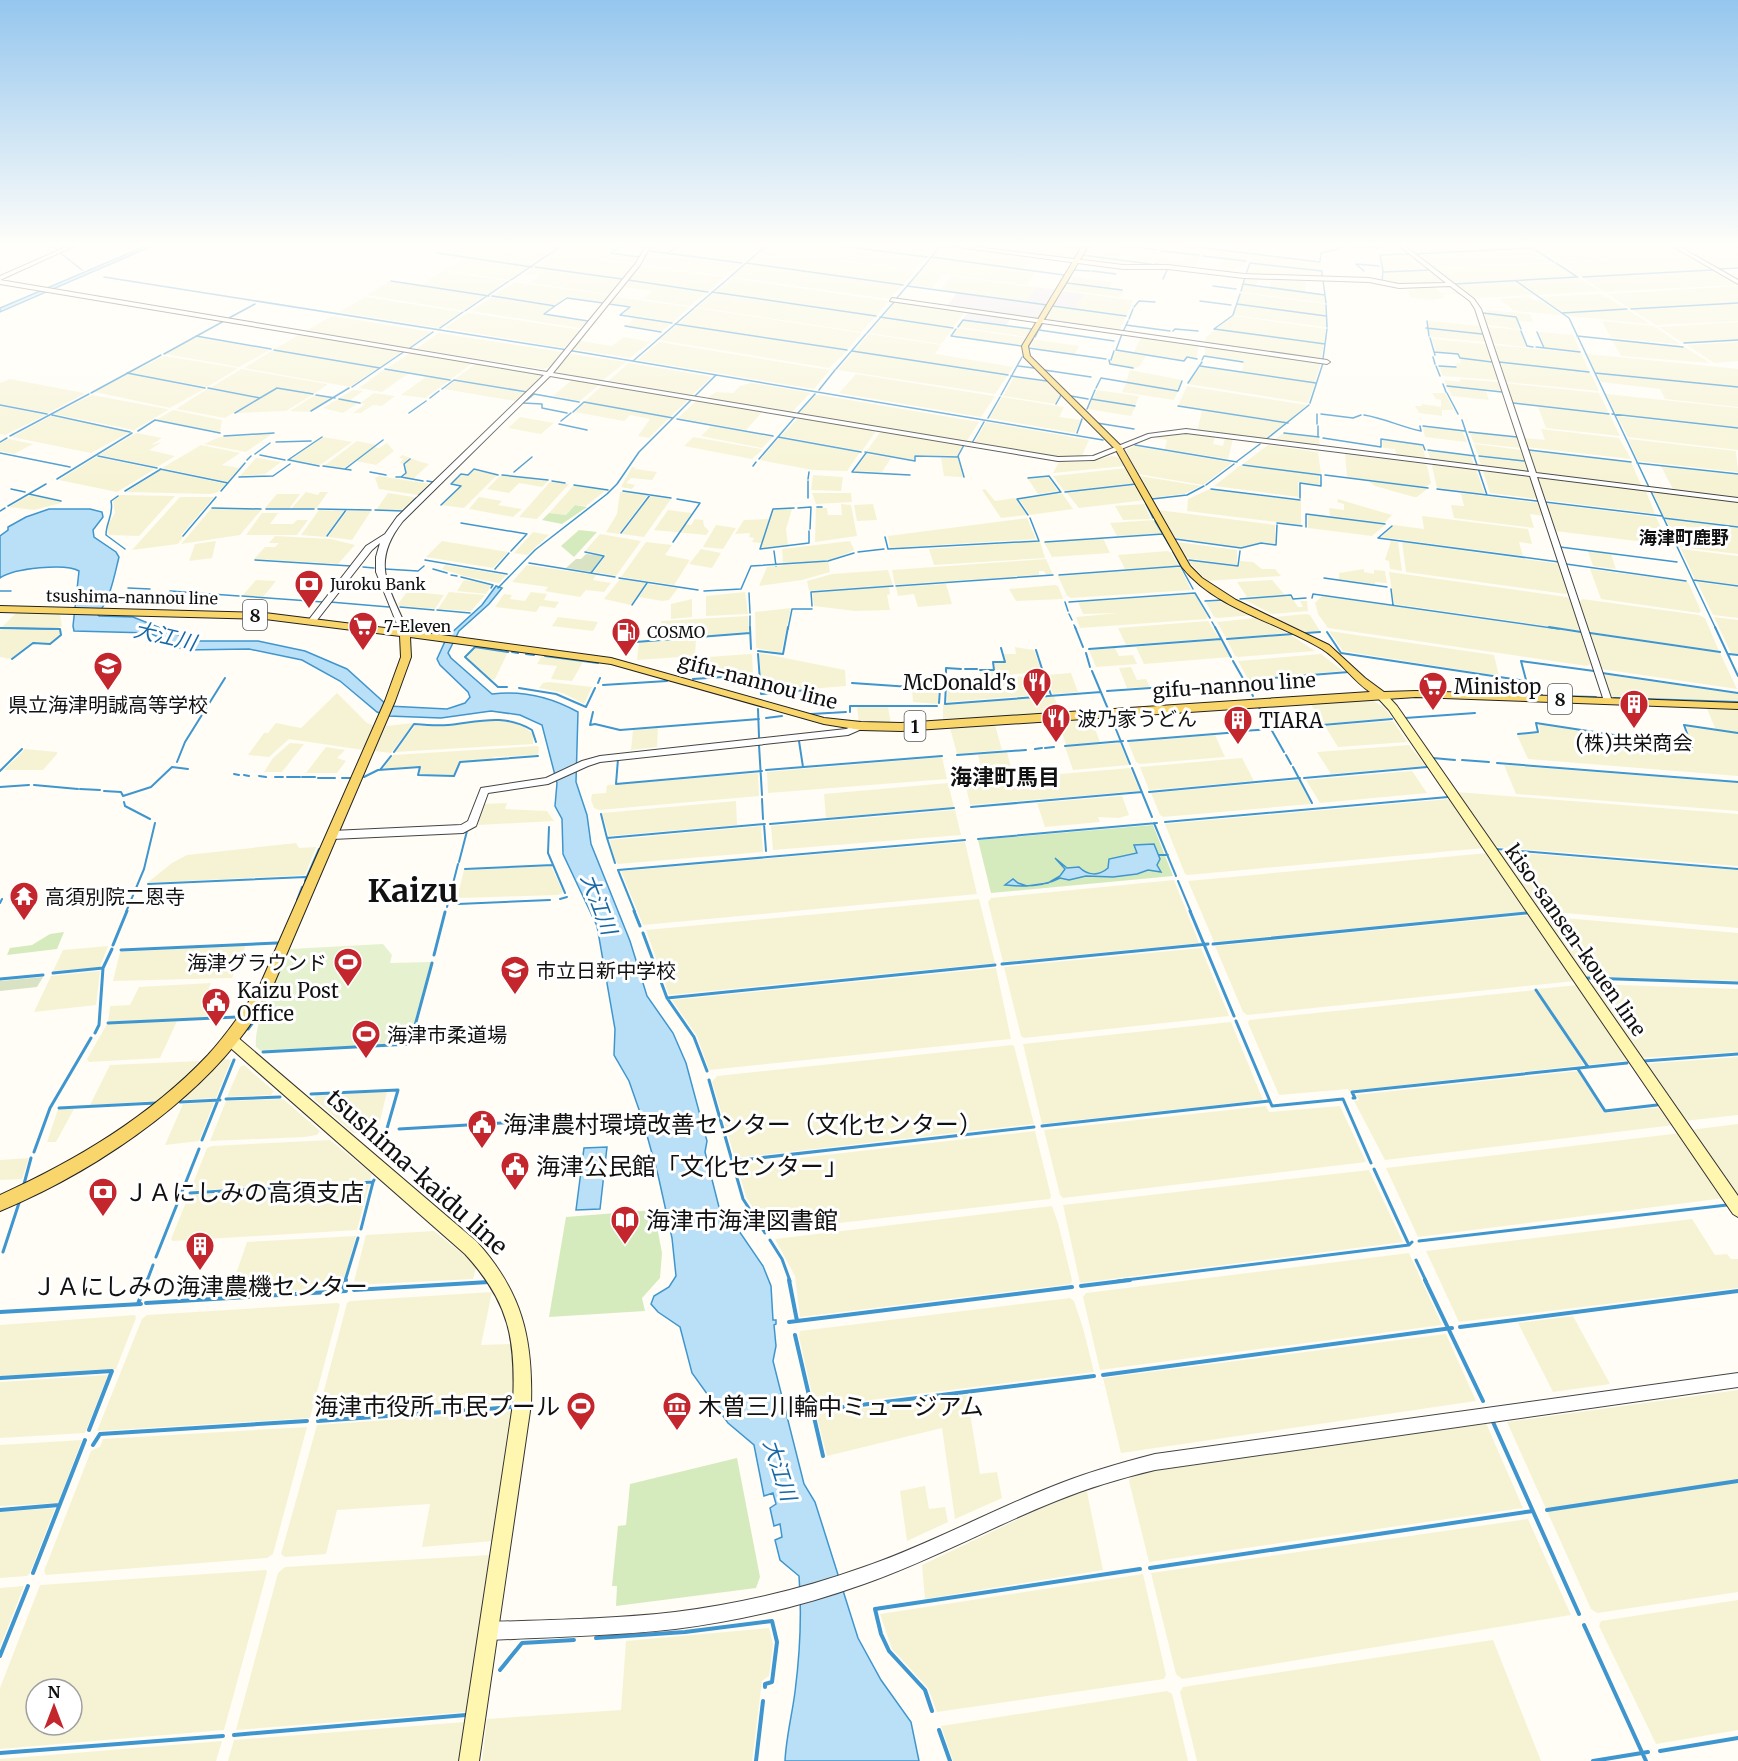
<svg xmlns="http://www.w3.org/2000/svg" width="1738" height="1761" font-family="Merriweather,'Noto Sans JP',serif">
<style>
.industrial{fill:#eee6ef}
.farmland{fill:#f6f3d4;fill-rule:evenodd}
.green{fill:#d5ebbd}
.cemetery{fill:#d9e3c4}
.pitch{fill:#e6f2cf}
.water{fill:#b9e0f7;stroke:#3f96cf;stroke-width:1.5}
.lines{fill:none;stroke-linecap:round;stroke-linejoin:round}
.stream-far3{stroke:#3f96cf;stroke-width:1.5}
.stream-far2{stroke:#3f96cf;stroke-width:2}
.stream-far1{stroke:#3f96cf;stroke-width:3}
.stream{stroke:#3f96cf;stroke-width:4}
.tertiary-casing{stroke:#444;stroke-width:2}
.secondary-casing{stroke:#333;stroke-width:2}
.primary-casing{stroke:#222;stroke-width:2}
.tertiary{fill:#fff;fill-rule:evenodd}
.secondary{fill:#fff6b0;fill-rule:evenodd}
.primary{fill:#f9d66b;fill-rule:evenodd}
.labels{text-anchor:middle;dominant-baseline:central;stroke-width:6;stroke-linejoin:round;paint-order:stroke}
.far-poi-label{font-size:16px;fill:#111;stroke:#fff;text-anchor:start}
.far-street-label{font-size:16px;fill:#111;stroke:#fff}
.far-quarter-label{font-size:18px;font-weight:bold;fill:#111;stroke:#fff}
.shield{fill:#fff;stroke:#585858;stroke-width:1.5}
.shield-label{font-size:18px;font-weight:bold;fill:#111}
.street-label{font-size:20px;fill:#111;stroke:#fff}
.poi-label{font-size:20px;fill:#111;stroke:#fff;text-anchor:start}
.water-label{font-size:21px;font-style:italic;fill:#1768a6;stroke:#fff}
.quarter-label{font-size:22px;font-weight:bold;fill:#111;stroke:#fff}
.near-poi-label{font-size:24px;fill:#111;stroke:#fff;text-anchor:start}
.near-street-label{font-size:24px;fill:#111;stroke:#fff}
.town-label{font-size:32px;font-weight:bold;fill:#111;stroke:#fff}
</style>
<rect width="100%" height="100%" fill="#fffdf5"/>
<path class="industrial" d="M1035 287 1057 290 1039 320 946 307 957 293 1026 302Z
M1062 291 1084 294 1076 308 1054 305Z
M969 312 1011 318 1006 325 963 319Z"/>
<path class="farmland" d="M454 243H475L550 253 531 266 438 253Z
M485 243H565L552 252Z
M571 243H609L607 245 619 247 611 253 639 257 635 263 557 253Z
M657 243H704L756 250 742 263 718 260 741 264 725 276 641 264 649 251 669 254 677 246Z
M771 243H924L937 245 927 257 856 248 926 258 914 270 764 249Z
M1073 243 1072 247 1081 248 1074 259H1070L944 244Z
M1348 243H1383L1378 248 1377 256 1338 252 1346 249 1348 245H1352Z
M1389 243H1396L1429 268 1384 271 1380 253Z
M1400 243H1483L1493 250H1495L1486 243H1524L1553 262 1434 268Z
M1529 243H1663L1685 255 1558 262Z
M1672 243H1738V251L1692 253Z
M944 245 1030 257 1022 269 990 265 1036 271 1027 285 943 274 932 288 909 285 920 272 928 273 922 271Z
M1185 247 1202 249 1195 268 1155 264 1157 258 1183 261Z
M764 251 913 271 915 272 903 285 748 263Z
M1102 251 1120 253 1118 260 1132 261 1135 255 1154 258 1148 266H1134L1081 259 1083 256 1100 258Z
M1216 251 1248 255 1244 266H1235L1232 273 1222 272 1224 268H1221V264L1222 258 1214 257Z
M1738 252V268L1718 269 1692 254Z
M557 254 634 265 623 279 536 267Z
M1252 255 1320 263 1322 278 1246 274Z
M1687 257 1710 270 1581 277 1561 263Z
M465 258 530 267 510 280 444 270Z
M747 264 903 285 889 299 732 277Z
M1556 264 1577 277 1454 283 1436 269Z
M640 266 724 277V278L709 291 629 280Z
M535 267 621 279 609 294 530 283 540 276 525 274Z
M1431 270 1446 283 1404 286 1383 282 1384 272Z
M442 271 508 281 487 295 433 287 486 296 464 311 367 295 390 281 420 286Z
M1714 271 1738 285 1604 292 1583 278Z
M951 276 1035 287 1026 302 940 290Z
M1073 277 1112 282 1109 289 1124 291 1120 297 1064 290Z
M1246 277H1259L1256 286 1269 288 1272 278 1306 279 1305 292 1324 295 1325 303 1241 292Z
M732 278 888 301H889L877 315 714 292Z
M1579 278 1600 291 1538 295 1518 281Z
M628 281 707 292 690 306 643 299 652 291 623 287Z
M1513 281 1533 295 1478 298 1468 295 1454 284Z
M515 282 609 295 603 302 566 297 556 305 493 296Z
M1434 286 1441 293 1459 292 1465 296 1449 293 1442 295 1444 298 1431 300 1410 298 1408 290H1414V287Z
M1738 286V303L1630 309 1608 294Z
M713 293 876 316 861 332 697 307Z
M1241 293 1325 304 1326 327 1234 315Z
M1084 294 1132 300 1133 301 1127 315 1076 308Z
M1601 294 1627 309 1563 312 1540 297Z
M365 297 462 312 439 328 339 312Z
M492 297 554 306 544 314 588 321 580 328 471 311Z
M617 297 688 307 689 308 673 322 622 314 631 307 610 303Z
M1528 297 1533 300H1540L1562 315 1515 311 1499 299Z
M895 302H897L965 312 953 327 883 317Z
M1738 304V321L1656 325 1632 310Z
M1054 306 1126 316 1119 331 1045 321Z
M696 308 861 333V334L847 350 678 324Z
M1487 310 1530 314 1533 322 1519 321 1515 316 1519 329 1487 325 1483 314H1489Z
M1628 310 1650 324 1568 316 1564 313Z
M467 313H470L580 330 564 348 445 328Z
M332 316 432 332 408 348 306 331Z
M1234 316 1326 329 1321 360 1204 344 1206 337 1215 330 1280 338 1216 329Z
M634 318 671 324 662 331 627 326Z
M882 318 953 329 941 344 870 333Z
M964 320 1032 330 1028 337 959 327Z
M1428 321 1481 326 1484 334 1428 328Z
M1602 321 1654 326 1680 344 1611 338Z
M1738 322V340L1683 343 1659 327Z
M677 325 847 351 829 368 659 340Z
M1487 327 1520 330 1526 347 1493 343Z
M958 328 1027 338 1023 346 953 336Z
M1428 329 1484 335 1487 342 1431 337Z
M1539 332 1573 335 1580 351 1545 348Z
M302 333 405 350 380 367 275 349Z
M439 333 562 352 550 367 542 369 416 349Z
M869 334 941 345 935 354 1013 367 1008 375 854 351Z
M196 337 270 350 239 367 165 354Z
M624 337 650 342 630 358 573 349 580 341 612 346Z
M1141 337 1198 345 1197 358 1186 357 1184 360 1134 352Z
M1432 339 1485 344 1493 361 1460 358 1459 354 1436 351Z
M1034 340H1036L1079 346 1075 354 1030 347Z
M1612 340 1685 347 1710 363 1621 356Z
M659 342 829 370H830L814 389 638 360Z
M1738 342V361L1714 363 1687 345Z
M1493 345 1581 353 1589 371 1499 362Z
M1205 347H1209L1321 362 1315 382 1242 371 1244 361 1205 356Z
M273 350 378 368 350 387 244 368Z
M414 351 475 361 451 379 387 368Z
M1116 351 1146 356 1139 367 1134 368 1111 363Z
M853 352 1007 376 995 394 838 370Z
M570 354 626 362 603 380 559 373 557 369Z
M1587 354 1738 369V387L1596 372Z
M164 356 237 368V369L207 387 130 373Z
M1460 359 1493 362 1499 380 1443 376 1439 366 1457 367 1456 363H1461Z
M478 362 540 374 541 376 527 392 455 379Z
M629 363 708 376 711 378 692 395 608 381Z
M1499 363 1590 372 1599 391 1505 382Z
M1201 367 1315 383 1308 403 1188 384Z
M241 369 327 384V385L314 394 276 387 260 397 210 388Z
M385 369 409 373 382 392 359 388Z
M1130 370 1182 380 1177 390 1126 382Z
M1596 373 1738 388V407L1665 399 1660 389 1601 382Z
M128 374 204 389 170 408 95 392Z
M856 374 994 396H995L981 417 839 393Z
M427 376 450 380 425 398 401 395Z
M1014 377 1049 382 1061 393 1056 404 1003 396Z
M574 378 601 383 580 401 553 396Z
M10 379 84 393V394L48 413 0 404V383Z
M1460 379 1498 382 1503 391 1456 386 1486 391 1489 400 1452 396 1444 380 1460 382Z
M455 381 525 393 515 401 444 389Z
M605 383 690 398 670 417 584 402Z
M751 383 806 392 810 393 792 412 707 398 716 392 733 393 740 386Z
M1126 383 1178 391 1174 400 1122 392Z
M1505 383 1599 393 1609 413 1512 403Z
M1187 386 1307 405 1287 422 1178 406Z
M276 388 312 395 286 411 237 413Z
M207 389 258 398 225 418 176 409Z
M353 390 363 391 349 401 358 403 343 413 323 408Z
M1097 390 1139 396 1135 406 1093 399Z
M374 393 395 396 382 406 373 405 361 413H353L365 404 360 403Z
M1432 393H1445L1454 410H1442V416L1419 413 1415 406H1422V404L1441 407V400L1436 399Z
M1606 394 1738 408V428L1616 414Z
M92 395 167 409 168 410 134 430 54 414Z
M315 395 333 398 309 412 290 411Z
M815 395H820L979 422 966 442 799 414Z
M1002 397 1064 407 1059 417 1081 420 1075 433 989 418Z
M697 400 764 410 746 430 678 418Z
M1092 400 1135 407 1131 416 1088 409Z
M584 403 669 418 649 438 638 436 650 419 630 415 624 421 575 412Z
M0 406 46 415 5 435 0 434Z
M1538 407 1610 415 1620 436 1546 428Z
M173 410 222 420 220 432 156 420Z
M1202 411 1285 423 1262 441 1197 431Z
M51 416 129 431 128 433 91 453 12 437Z
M1617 416 1738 429V450L1628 437Z
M520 417 554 423 541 434 508 428Z
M799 417 875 430 876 431 862 451 781 436Z
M986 422 1084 439 1089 440 1081 458H1059L974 443Z
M711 426 773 437 762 448 701 436Z
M1423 427 1462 431 1467 442 1425 437Z
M1541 429 1619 438 1631 459 1526 447 1523 438 1545 440Z
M881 431 959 444 963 446 957 456 914 455V460L866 452Z
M1185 432 1215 436 1213 444 1223 446 1225 438 1233 439 1228 459 1165 449 1167 440 1151 437Z
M1469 432 1518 438 1521 448 1474 443Z
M136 433 162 438 151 445 162 442 149 450 175 456 157 467 99 455Z
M1283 433 1319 438 1320 447 1272 442Z
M272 434 246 452 204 444 220 437Z
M323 437 352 442 320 465 290 460Z
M693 437 761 449 762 450 752 459 684 446Z
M779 438 860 452 847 471 813 470 760 460Z
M9 439 33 444 14 454 0 451V443Z
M1628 439 1736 451 1738 472 1638 461Z
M1382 440 1422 445 1426 459 1397 457 1395 449 1383 448Z
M357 441 376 445 344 468 324 466Z
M387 443 394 451 376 465 356 461 375 447 379 448Z
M1474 444 1522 450 1525 461 1478 455Z
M201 445 240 453 222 465 239 468 228 482 162 468Z
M1268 445 1318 452 1321 474 1243 464Z
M1134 446 1230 462 1232 463 1203 485 1138 474 1126 450Z
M1528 450 1631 462 1642 487 1536 474Z
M1428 451 1471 456 1475 467 1431 462Z
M867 454 891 458 882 472 854 471Z
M1345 454 1425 464 1427 466 1431 483 1426 487 1347 477Z
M402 455 421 462 429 464 413 479 402 477 406 473 405 464 400 463 403 459 399 458Z
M1111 456 1121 458 1125 466 1053 473 1059 462H1089Z
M96 457 155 469 117 492 59 480Z
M1478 457 1526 462 1529 472 1482 467Z
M256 458H258L281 462 265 474 240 476Z
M941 458H958L963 477 944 476Z
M1241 465 1319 475 1320 485 1298 482 1299 497 1214 486Z
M1434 465 1476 470 1485 494 1437 488 1432 466Z
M1661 466 1738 475V499L1674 491Z
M632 467 636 468 635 469 657 472 652 480 631 478 626 483 635 485 632 489 621 487Z
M1127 468 1136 483 1064 491 1053 476Z
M161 470 226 484 218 492 210 494 126 492Z
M474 470 497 475 464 508 441 505 461 486 451 484 461 475H468Z
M1483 471 1531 476 1538 499 1490 493Z
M505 475 548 481 542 487 519 483 509 493 487 489 500 476Z
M813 475 843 477 841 491 811 490Z
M379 476 430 484 418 495 379 489 375 478Z
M1140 476 1201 486 1184 494 1152 498Z
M1048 477 1058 491 1038 494 1028 479Z
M1537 477 1642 490 1646 491 1655 514 1545 500Z
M1369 481 1427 489 1417 497H1414L1375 486Z
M550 482 569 484 537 519 519 517Z
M574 485 606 490 586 506 575 505 566 515 549 513Z
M1136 485 1146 500 1079 508 1066 492Z
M985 489 995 501 1015 498 1027 515 1001 518 982 490Z
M1210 489 1301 501V525L1187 511 1188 499Z
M1652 491 1738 501V526L1664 517Z
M306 492 318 495 320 492H328L316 509H291Z
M620 492 648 495 619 534 606 532 617 514Z
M388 493 413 497 415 499 403 510H376Z
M812 493H851L852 502 816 504Z
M1062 493 1073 509 1030 515 1019 499Z
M1461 493 1539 503 1544 516 1530 514 1534 528 1454 518 1451 505 1464 506Z
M277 494H300L289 509 265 508Z
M30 495 59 501 61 503 34 510 9 507Z
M120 495 175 496 139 536 109 535 107 526 115 513 113 501Z
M650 496 671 499 644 537 622 534Z
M180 497H214L181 535 184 536 178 544 132 550Z
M479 497 502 501 498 505 522 509 513 517 469 509Z
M1338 499 1351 503 1392 515 1384 523 1330 516 1329 508 1344 510V504L1337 502Z
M1546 503 1656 517 1669 545 1555 531Z
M841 504 851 505 857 536 815 542 816 507 827 508 828 515H842Z
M873 504 877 520 857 521 854 505Z
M1144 504 1151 519 1123 520 1115 506Z
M211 509H262L240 535 181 544Z
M773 509H792L786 529 788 545 761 548V543L752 542 754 538 749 537 750 533 735 534 744 520 769 519 765 532Z
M319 510 344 511 325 537 301 535Z
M668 510 692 513 685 524 691 525 695 519 703 520 704 526 709 531 706 535 654 530Z
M1158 510 1275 525V544L1261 542 1243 548 1175 538Z
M347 511H371L352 540 328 537Z
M262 513H278L270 524H293L297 520H308L297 535H246Z
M1308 514 1385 525 1372 536 1308 528Z
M1422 516 1528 529 1532 544 1519 542 1523 556 1381 537 1394 525 1424 529Z
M1027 518 1036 539 890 548 888 536Z
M1665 518 1738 528V554L1679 547Z
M1154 520 1162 534 1117 536 1110 523Z
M716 525 736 528 723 549 703 547Z
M533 532 549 535 527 555 514 553Z
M600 534 641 541 616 576 594 572 606 555 585 551Z
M275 536 331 539 355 545 338 564 254 559 265 547H275L279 543H269Z
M1103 538 1110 553 1052 557 1044 542Z
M216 541 212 558 189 561 195 544Z
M442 541 508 552 493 568 426 557Z
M850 541 854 550 846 554 829 560 783 564 782 549Z
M1040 541 1045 558 934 565 929 549Z
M1391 541 1398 542 1402 571 1390 569 1389 561 1385 560Z
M646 542 672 545 665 555 690 560 674 585 621 577Z
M1177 542 1237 550V565L1186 558Z
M1402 542 1560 564 1569 592 1566 594 1406 572Z
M701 549 721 553 712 568 689 564Z
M1681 549 1738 556V585L1695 580Z
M1168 551 1171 553 1179 566 1125 569 1118 555Z
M1588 551 1611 554 1616 569 1593 566Z
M1046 559 1053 575H1046L1044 571H1039V575L895 585 892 570Z
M1187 560 1239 567 1240 561 1253 562 1262 569H1275L1281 576 1207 581Z
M828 561 830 572 802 580 759 586 767 567Z
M445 565 506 575 499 583 467 577 442 569Z
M527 565 596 575 593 580 611 583 604 592 586 590 580 597 545 591 548 587 512 582Z
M1180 567 1191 590 1071 598 1067 596 1058 576Z
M1364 569V572L1374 574V570L1385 571 1387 583 1375 582V585L1339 580V573Z
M1590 569 1688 582 1701 611 1699 613 1601 599Z
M888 570 893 585 809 591 807 581 832 574Z
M1389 572 1567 597 1571 600 1581 631 1394 604Z
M620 579 646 583 631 605 604 599Z
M256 580 276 581 263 597 243 595Z
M464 580 487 583 491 586 486 594 457 591Z
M1272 580 1285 595 1247 597 1237 582Z
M1697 582 1738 587V618L1713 615Z
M648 584 678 588 669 600 662 601 639 597Z
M946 584 952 604 918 607 914 594 898 596 896 587Z
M1055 585 1058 586 1063 598 1062 599 1016 601 1009 589Z
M889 587 890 594 887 595 890 610 855 611 814 606 812 592Z
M409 589 426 590 424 593 444 595 435 609 399 606 398 604Z
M449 592 485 595 471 611 438 609Z
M531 592 547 594 544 600 559 602 555 608 540 606 536 612 495 607 504 594 512 595 510 599 525 601Z
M745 592 748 614 706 616V596Z
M1195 594 1208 617 1206 619 1080 628 1076 617 1118 613 1083 614 1078 602Z
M1291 596 1298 607H1303L1300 601H1307L1308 611 1272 614 1243 599Z
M1322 596 1581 633 1591 664 1587 666 1328 628 1318 614 1315 603Z
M692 599V617L671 619V604Z
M1582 599 1699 615 1705 618 1719 651 1589 632 1579 603Z
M1228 601 1255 615 1218 618 1214 617 1206 602Z
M791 608 781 653 756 648 755 612Z
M16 613 60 614 62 626 55 629 1 628Z
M1306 614 1310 615 1320 631 1304 632 1275 617Z
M748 616 749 633 661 639V621Z
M558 617 598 622 593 631 552 626Z
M1714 617 1738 620V654L1731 653Z
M1256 618 1287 633 1226 638 1217 622Z
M1208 621 1219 638 1126 645 1118 628Z
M0 629 59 630 60 635 50 643 32 642 11 659 0 657Z
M1329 631 1494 655 1499 676 1343 651Z
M1590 634 1720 653 1737 689 1601 669Z
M1291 635 1315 651 1238 657 1235 656 1227 640Z
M696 638 695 656 637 660 639 642Z
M1220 640 1230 657 1144 664 1136 647Z
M1015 647 1034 650 1042 672 980 677V670L994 671V662H1005L1003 654H1016Z
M475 648 508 652 495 679 492 680 467 658 469 652Z
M1115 648 1119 656 1133 655 1137 664 1096 667 1089 650Z
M759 653 845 670 846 686 762 693Z
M750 654 752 655 753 674 705 677 708 657Z
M1321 654 1343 671 1248 679 1238 661Z
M542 656 583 662 572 681 551 679 557 666 537 664Z
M1131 667 1137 680 1146 679 1150 687 1127 688 1119 668Z
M1071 673 1078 692 1053 694 1046 675Z
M1603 674 1738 694V701L1611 697Z
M1042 675 1050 694 947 702 948 682Z
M549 682 592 687 584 704 563 693 539 688 543 683Z
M912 688 939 689 938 704 913 702Z
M337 693 367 723 373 725 363 750 289 739 269 757 248 755 264 733H268L276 723 301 728Z
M1054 696 1060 714 943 719V704Z
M1370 699 1384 707 1392 718 1323 724 1310 703Z
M857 707H888L891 724H859Z
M1707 709H1738V776L1528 759 1517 735 1540 733 1539 724 1693 748 1686 726 1716 730Z
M1091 718 1100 742 1066 745 1058 720Z
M478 721H503L522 725 533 734V744L395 752 415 726H449Z
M1393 721 1407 742 1338 747 1325 726Z
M414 723 391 753 374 751 386 726Z
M995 725 1002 750 957 754 950 728Z
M658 728 657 747 631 750 633 730Z
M1215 735 1225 757 1140 764 1136 762 1128 742Z
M290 743 304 744 282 772H264L273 758Z
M1120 743 1129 765 1073 770 1065 747Z
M1409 745 1426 766 1331 774 1317 752Z
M537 746 539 747 538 755 493 757 492 761H460L453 775 419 774 421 766 383 769 393 755Z
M326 747 345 750 337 758 346 761 337 773H306Z
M25 749 57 752V754L43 770H4Z
M1007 752 1013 775 983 777 978 755Z
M942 757 947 779 768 793 767 772Z
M1242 758 1254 781 1149 790 1140 767Z
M1504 765 1738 783V811L1516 794Z
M1130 768 1140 791 970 805 965 782Z
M1412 771 1427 793 1320 803 1306 780Z
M758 773 759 796 599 810 594 808 591 800 592 794 606 793 607 785Z
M1299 780 1311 804 1163 817 1160 815 1151 793Z
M948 783 954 807 826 818 824 794Z
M1456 792 1738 814V866L1494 847Z
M1122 796 1129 815 1119 818 1098 817 1100 822 1045 827 1037 803Z
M1450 799 1484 848 1188 875 1185 874 1165 824Z
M736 801 737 825 609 836 602 813Z
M507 803 505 809 547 811 554 821 478 825 483 804Z
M955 810 961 835 773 850 771 826Z
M761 826 763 852 618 864 614 859 610 840Z
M965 842 977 894 643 925 621 871Z
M296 843 299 848 316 847 305 875 147 883 172 863 187 855Z
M1496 851 1738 870V928L1542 911 1535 906Z
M1488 853 1528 911 1214 942 1188 881Z
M551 866 563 892 558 895 457 898 464 870Z
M1174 880 1199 943 1003 962 988 902 991 898Z
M979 899 995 963 669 995 646 930Z
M1531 915 1575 981 1247 1015 1243 1012 1215 946Z
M1541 916 1738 933V981L1583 976Z
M246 945 232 978 113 981 120 952Z
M108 946 100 967 53 971 63 950Z
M1201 948 1229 1016 1024 1038 1021 1036 1004 967Z
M996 968 1011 1039 709 1070 697 1036 672 1000Z
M100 971 96 1005 34 1012 51 976Z
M211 983 204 1000 228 999 220 1017 108 1022 110 1006 130 1005 139 987Z
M1588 984 1738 989V1052L1640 1058Z
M1578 985 1631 1060 1587 1065 1537 989Z
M1535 990 1584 1065 1349 1091 1348 1089 1279 1095 1248 1023 1249 1020Z
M177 1021 160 1058 89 1062 87 1059 107 1024Z
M1231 1022 1263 1100 1042 1124 1023 1044Z
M1012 1045 1014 1046 1034 1124 735 1158 712 1082 717 1076Z
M1738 1057V1115L1684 1121 1644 1064Z
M224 1059 231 1060 216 1098 181 1100Z
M200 1061 159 1101 90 1105 110 1065Z
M244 1065 274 1091 271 1095 227 1097 240 1067Z
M1578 1071 1604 1113 1663 1107 1674 1125 1385 1160 1354 1101 1359 1100 1356 1095Z
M387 1092 377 1133H353L314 1099 316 1095Z
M283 1099 320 1131 317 1135 305 1137 210 1141 226 1101Z
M214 1102 199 1141 165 1145 183 1104Z
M1266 1106 1269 1112 1340 1106 1366 1162 1063 1198 1060 1195 1044 1130Z
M58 1109H74L56 1142H47Z
M1738 1124V1197L1690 1130Z
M1035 1131 1051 1196 1050 1199 768 1231 746 1197 737 1165Z
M1681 1133 1725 1198 1418 1237 1386 1168Z
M330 1140 372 1174 370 1180 190 1191 207 1148 212 1146Z
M29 1158 22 1179 0 1180V1160Z
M1369 1170 1403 1242 1080 1283 1063 1205Z
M369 1185 357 1230 173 1241 171 1239 189 1195Z
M1052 1206 1058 1223 1072 1280 1071 1284 800 1317 795 1276 775 1239Z
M1692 1219 1715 1255 1727 1254 1731 1259H1738V1288L1459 1322 1426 1251Z
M434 1231 469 1259 476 1268 473 1279 353 1285 366 1235Z
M356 1236 342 1288 229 1294 247 1242Z
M1409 1253 1442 1325 1100 1370 1083 1297 1086 1293Z
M492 1292 481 1345 511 1344 514 1357 512 1403 317 1417 347 1303 350 1301Z
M1070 1298 1074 1301 1083 1328 1094 1372 815 1407 799 1337 800 1331Z
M338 1303 340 1305 310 1418 97 1431 142 1319 147 1315Z
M135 1315 136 1318 116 1369 0 1376V1325Z
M1573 1316 1610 1384 1553 1392 1518 1323Z
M1446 1334 1476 1401 1121 1453 1103 1378Z
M108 1375 85 1433 0 1438V1382Z
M1738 1390V1592L1597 1613 1591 1609 1507 1422Z
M967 1395 980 1474 997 1472 1002 1498 955 1519 942 1428 827 1456 816 1414Z
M512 1411 493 1541 422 1547 430 1504 337 1510 326 1554 285 1557 281 1554 317 1425Z
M1486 1423 1523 1508 1149 1562 1129 1481 1132 1474Z
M307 1427 273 1554 267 1558 46 1575 44 1571 91 1451 100 1447 103 1439Z
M82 1440 58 1503 0 1506V1445Z
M925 1486 929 1509 945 1507 948 1522 907 1541 900 1491Z
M1086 1487 1103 1570 925 1599 922 1565Z
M55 1508 30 1573 27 1576 0 1578V1512Z
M1528 1519 1571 1615 1182 1679 1176 1674 1151 1573Z
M490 1555 466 1712 236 1730 278 1573 285 1567Z
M266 1570 267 1572 224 1730 0 1749V1688L40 1585ZM36 1689H72V1725H36Z
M1143 1574 1166 1675 1164 1679 937 1712 928 1688 892 1649 880 1614Z
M24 1586 0 1647V1588Z
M1738 1600V1730L1656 1744 1599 1626 1601 1621Z
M769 1628 773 1644 769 1676 762 1681 752 1761H482L487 1719 621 1710 626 1641Z
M1493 1640 1541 1761H1197L1180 1692 1183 1687Z
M1167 1691 1172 1694 1188 1761H953L941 1726Z
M465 1722 459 1761H228L234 1740Z
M222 1741 216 1761H0V1759Z"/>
<path class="green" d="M575 505 587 507 562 524 542 520 549 513 566 515Z
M579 530 597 532 574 557 561 546Z
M1153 825 1173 876 991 893 978 840Z
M64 932 57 949 7 955 10 948 32 945 50 934Z
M654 1210 662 1253 660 1278 642 1298 645 1311 549 1317 566 1217Z
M737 1458 760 1577 756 1588 616 1606 617 1586H612L618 1526 626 1525 630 1484Z"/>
<path class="cemetery" d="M586 554 603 556 591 572 566 568 576 559H581Z
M43 977 37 987 0 991V981Z"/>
<path class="pitch" d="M383 944 392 955 390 963 431 962 409 1043 261 1051 256 1047C253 1020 279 975 290 949Z"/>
<path class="water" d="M153 243H159L0 312V308Z
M49 509H90L102 512 103 517 93 530 94 537 116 552 119 557C114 577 111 597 98 614L99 616 133 617 193 641H258L305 651 347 669 388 706 447 709 465 703 470 697 468 692 440 665 437 659 447 637 482 605 496 586 502 588 489 604 459 631 448 653 451 658 492 694C523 690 553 698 578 712L576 782 587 815 591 844 630 941 647 996 673 1033 686 1063 707 1141 705 1152 721 1215 737 1228 763 1266 771 1286 773 1320H776V1324L774 1325 776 1346 773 1361 804 1484 815 1502 858 1638 881 1680 911 1722 919 1761H785C786 1738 792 1715 795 1692 800 1653 802 1615 799 1576L780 1560 775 1540 782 1537 780 1524 774 1526 770 1508 776 1504 773 1493 764 1496 754 1445 728 1423 692 1373 680 1327 658 1312 651 1304 654 1296 669 1287 676 1276 672 1238 658 1175 643 1121 629 1081 614 1055 615 1029 597 926 563 854 562 819 555 806 557 783 542 725 520 715 491 711 441 718 388 716 377 712 340 681 302 660 249 649 184 650 150 633 74 631 73 626 79 571C66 563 14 568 0 578V536L8 530V527L26 517Z
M1154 844 1160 859 1157 865 1161 872 1148 870 1137 874 1113 877 1086 876 1069 880 1060 878C1043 887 1024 887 1005 885L1013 879 1018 883 1027 886 1048 883 1060 876 1065 869 1055 858 1067 868 1079 867C1088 876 1099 876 1108 868L1109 859 1137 853 1134 845Z
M607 1147 600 1209 576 1210 584 1148Z"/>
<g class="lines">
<path class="stream-far3" d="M48 243 82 270
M596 243 620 246 611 253 639 257
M654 243 677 246 669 252
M818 243 927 257
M1044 243 1081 248
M1102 243 1157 250
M1164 243 1320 262 1321 253 1338 249 1343 244
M1525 243 1554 262
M1666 243 1689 255
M1349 245 1379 248 1384 243
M762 250 769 243
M650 251 742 263
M1161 251 1199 255
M553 252 566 243
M437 253 532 267
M1415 254 1533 248
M1203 256 1246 261
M931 257 1064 275
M1083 261 1080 259 1082 255 1151 264
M746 263 903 285
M1556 263 1576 276
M1155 264 1161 265
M535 267 622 279
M1719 269 1738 268
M1074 270 1090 271
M920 271 941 245
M1092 271 1116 274
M1364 271 1356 264 1379 266
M1383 271 1380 255 1410 254
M1246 274 1250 263 1322 271V277
M104 277 561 349 1103 440
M730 277 761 250
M1583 277 1712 270
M1163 279 1168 268
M511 280 551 253
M628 280 708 292
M1323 280 1326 303
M391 281 489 296
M1382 281 1383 272 1430 270
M1516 281 1569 318 1716 629
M1452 282 1454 284 1578 277
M1067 283 1122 290
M1243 284 1325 295
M907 286 1047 305
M1213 286 1236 289
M1063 289 1070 277
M1241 291 1245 277
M712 292 876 316
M492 296 555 306 544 314 588 321
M896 299 919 272
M1200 301 1231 305
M609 304 630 307 620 315 672 323
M1237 304 1326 316
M1326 305 1327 327
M555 306 567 298 603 303
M1053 306 1126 316
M695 307 729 278
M1134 307 1139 301 1155 302
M1631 309 1738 303
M465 311 509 281
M1483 313 1516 317 1521 329
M1562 313 1627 309
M1233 315 1240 294
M1232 316 1214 329 1325 344
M880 317 953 328
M229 318 255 304
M1045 319 1061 291
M1129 319 1133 309
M1427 321 1429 336
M675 324 847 350
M1042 324 1039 330 1114 341
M1126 325 1170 331
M625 326 661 332
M958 327 963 320 1032 329
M440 328 463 312
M1426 328 1482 334
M956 329 951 336 1021 346
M1173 331 1175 329 1198 331
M1521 331 1527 346 1533 347
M1123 332 1128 321
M1537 332 1544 348
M867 333 894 302
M1122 334 1116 350 1184 361 1187 357 1197 359
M196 336 271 349
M1577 336 1683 347
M1035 337 1038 331
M1430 338 1435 355
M656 341 694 308
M1684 343 1738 340
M1028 347 1033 339
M1536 347 1580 352
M410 348 433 332
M1028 348 1106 359
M274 350 380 368
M852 351 1008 375
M1434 352 1458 354 1460 358 1492 362
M164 354 224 321
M1433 357 1435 364
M1323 359 1327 329
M1109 360 1110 364 1133 368
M1111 360 1114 351
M1202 360 1204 356 1243 362
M633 361 655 342
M1499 362 1589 372
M1018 366 1034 368
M1200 366 1316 383
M1436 366 1440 376
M1439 366 1456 367
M385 369 450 380
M836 369 866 334
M1044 370 1091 377
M127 373 205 388
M1595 373 1738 387
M1011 376 1047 381
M1188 383 1202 362
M1443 384 1446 392
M1447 386 1502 392
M352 387 405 351
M208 388 260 398 277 388 313 394
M1096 388 1101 378 1178 391 1182 381
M442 389 454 380 527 392
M819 390 835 370
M91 393 161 355
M1447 393 1458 414
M316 395 335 398
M1001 395 1022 357
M1071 396 1088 399
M430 398 439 391
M339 399 360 403
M1091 399 1135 406
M527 400 534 394 579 402
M523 403 542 404V408L567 413
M1310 403 1323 363
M1513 403 1609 414
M1056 404 1061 395
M0 405 47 414
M1178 406 1288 423
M1087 409 1095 390
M311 411 349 388
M573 412 584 402 673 418
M235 413 260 398
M409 413 426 401
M798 413 815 394
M1317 414V424
M1321 414 1353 418 1361 415
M1612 414 1738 428
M52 415 130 432
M1364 415C1384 418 1401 427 1421 431L1420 426
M988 418 1000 397
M677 419 773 436
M1462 420 1487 495 1662 516
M561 421 571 413
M1097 423 1134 429
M559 424 587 430
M1318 426V437
M1423 426 1465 431
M138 431 155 420 220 433
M1469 432 1517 437
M1077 433 1082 419
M1284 433 1319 437
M10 436 89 394
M224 436 274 433
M778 437 861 452
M1323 438 1381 447V439L1423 445 1425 450
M1264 441 1309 405
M0 442 7 438
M276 442 311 441
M972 443 984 422
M964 445 958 456 964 477
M1135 445 1237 462
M1428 450 1475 456
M1529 450 1631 462
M865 452 915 461V456L958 457
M0 453 70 467
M866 453 852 472 910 475
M255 454 270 443
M260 455 285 460
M98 456 157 468
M1479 456 1524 461
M759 459 796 416
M247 460 251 456
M288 460 322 437
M289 460 319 466
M1236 462 1260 444
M1637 463 1738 474
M1243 465 1321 475V486L1300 483V498
M323 466 351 470
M753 466 756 462
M160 469 228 483
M345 469 383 440
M370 472 386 475
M514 472 532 457
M502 475 548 480
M1325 475 1428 488
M239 477 273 476 290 464
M396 477H401L406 473 404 464 410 459
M401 477 423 481
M1028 478 1049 476 1060 491
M57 479 132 433
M808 479 809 472
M427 481 433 482
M552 481 565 483
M808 481V498
M574 485 608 490
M1206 485 1234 464
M11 489 25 492
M1211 489 1300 500
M1437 489 1487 495
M125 491 161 469
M221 491 245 463
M623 491 671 498
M1065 492 1136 484
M29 494 61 501
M419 495 430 485
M118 496 111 501C114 515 106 522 106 535L125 549
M1152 499 1187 495 1204 486
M1146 504 1153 518
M441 505 461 486 451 484 461 474 468 475 474 469 498 475
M8 506 46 484
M817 507H822
M212 508 261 509
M794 508 773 509 760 549 809 543V531
M798 508 811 507 810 529
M266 509H314
M318 509 371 510
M375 510 403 511 416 498
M0 511 5 508
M1028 515 1017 499 1061 492
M1663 518 1738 527
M1155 521 1171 548
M461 523 527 534
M1277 523 1302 526
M1392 526 1378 538 1559 562
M1306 527V514L1385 524
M621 533 650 495
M183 536 216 497
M327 536 346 510
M885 537 888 549
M1175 539 1241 548 1261 543 1276 545 1277 525
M673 542 700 503 677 499
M1045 542 1163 534
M1560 547 1677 562
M888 549 1039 541 1030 518
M511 551 526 535
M774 551 776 566
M585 552 604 556 591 573
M858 552 884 549
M1173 552 1193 589
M255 560 351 566
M425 560 507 574
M1189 560 1238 566 1240 551
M529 563 615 577
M1566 564 1686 581
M363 567 374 568
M385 569 418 571 424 566
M433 569 447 573
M495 569 509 553
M451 575 457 576
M1059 575 1181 566
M461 577 493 585 491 588
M619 578 698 590
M1324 578 1387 587
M1693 580 1738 586
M896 586 1053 575
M128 588 150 589
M498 588 535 550 607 494 617 484 639 452 716 375
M1391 589 1393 605
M0 591H11
M170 591 239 596
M704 591 741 589 751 566 828 561 854 553
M749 593 750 613
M242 596 323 602
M1312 598 1313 594 1559 629
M1240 599 1291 595 1293 599 1306 598
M1205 601 1224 600
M330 602 389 607
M1065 602 1068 611
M1069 602 1195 593 1210 618
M632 605 647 583
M812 606 811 592 893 586
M400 607 434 610
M437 610 470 613
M1069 614 1072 620
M750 616V629
M1212 622 1216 629
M1074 625 1076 629
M0 628 54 629
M788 629 792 609H812"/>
<path class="stream-far2" d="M750 627 751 649
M1075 627 1083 647
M1215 627 1231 657
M1549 627 1581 632
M1715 627 1738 676
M0 628 60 629 61 635 50 644 33 643 12 659
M1327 632 1341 653 1526 681
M1306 633 1320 632
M1590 633 1720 652
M1227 639 1293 634
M623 643 750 633
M1089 649 1221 639
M1036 650 1043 672
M758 651 783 654 788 627
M512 652 518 653
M1086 653 1090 667
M526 654 534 655
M758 654 761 694 808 690
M1729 654 1738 655
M545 656 598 663
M1233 661 1253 696
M965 669H977
M980 670H994L993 662H1005L1001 648
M1092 671 1108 709
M1602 673 1738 693
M1044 675 1051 695
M693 679 753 675
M946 679V668L961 669
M1249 680 1349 672
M598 683 600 678
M852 683 940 689 939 703
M946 684 945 704 1101 692
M603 685 667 681
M507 687H498L465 657 475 647 508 652
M519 688 556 694 586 707
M1107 691 1165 687
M1542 695H1530L1521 661 1594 671
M1557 696 1596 697
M1614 698 1738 702
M1258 706 1284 752
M586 707 595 688
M758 709 759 737
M593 712 590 725 595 724 620 730 759 719
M850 712V706H937
M811 714 846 712
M1111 717 1130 764
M766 718 782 716
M1405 718 1475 713
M1276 729 1392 719
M1242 731 1272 729
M1518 734 1538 732 1536 723 1692 747 1684 725 1738 733
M799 741 803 767
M1128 741 1239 732
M759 745 762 795
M1065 746 1123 741
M1045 748 1054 747
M1035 749 1042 748
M394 752 414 724C425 725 437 726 448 725 478 722 504 713 532 730L536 742
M957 755 1026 750
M1286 755 1291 764
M1433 758 1455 760
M618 759 616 784 762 771
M1462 760 1489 762
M177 762 185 742 225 678
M1497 763 1738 782
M1293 767 1312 803
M1132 768 1152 817
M380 770 391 756
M766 770 942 756
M0 771 22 749
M234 774 239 775
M244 775 249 776
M259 776 266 777
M275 777H283
M287 777H300
M302 777H315
M364 777 378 770 420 767 418 775 454 776 460 762 538 756
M318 778H335
M342 778H351
M1304 778 1427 767
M34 785 78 789
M0 787 29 785
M80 789 100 790
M104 791 121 792 123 796
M1149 792 1300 778
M123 796 151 787 172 767 188 769
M762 799 763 819
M124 802 125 806 150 819
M971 807 1142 792
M601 814 607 838 765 824
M1165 822 1448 797
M1154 823 1176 876
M764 824 766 851
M770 824 954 808
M549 827 548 853 565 893
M607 838 615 863
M978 839 1157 823
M1496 849 1738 869
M1159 855H1168
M459 862 467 831
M465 869 553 865
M305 881 319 849
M1178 881 1191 912
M148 884 306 877
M560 899 567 897
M297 900 302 887
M0 903 2 899
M458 904 550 900
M447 907 458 864
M126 912 144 869 155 823
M635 912 618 870 965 840"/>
<path class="stream-far1" d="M634 911 640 926
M1190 911 1234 1016
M643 933 667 998 694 1037 707 1071
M1213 944 1527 913
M113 945 127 911
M121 950 277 943
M434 955 445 912
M1002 964 1208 944
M53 973 103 968
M1587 978 1738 983
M0 979 43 975
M1536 990 1588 1067
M667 998 995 965
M1236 1021 1272 1106 1343 1099 1371 1163
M108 1023 237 1017
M248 1029 257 1017
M95 1033 99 1025 103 968 112 949
M410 1044 432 963
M263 1052 410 1044
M1644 1061 1738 1054
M1578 1069 1605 1111 1657 1105
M709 1080 743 1199 765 1233
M311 1094 398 1090 386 1132
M1353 1098H1355L1352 1092 1627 1063
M226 1099 280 1097
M180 1102 220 1100
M59 1108 156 1103
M1042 1126 1269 1101
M399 1129 573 1119
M202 1140 234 1060
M34 1152 50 1108 91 1038
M732 1161 1034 1127
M1374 1169 1409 1245
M24 1184 31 1158
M190 1193 373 1182 374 1180
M361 1229 373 1182
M770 1240 782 1259 790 1281
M1419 1241 1727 1205
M3 1252 19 1203
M156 1257 199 1149
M1416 1260 1426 1281
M147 1281 153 1265
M345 1281 358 1238
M1118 1281 1409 1245 1412 1242"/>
<path class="stream" d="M789 1280 797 1321
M1425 1280 1483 1401
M1081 1286 1130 1280
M343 1290 346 1280
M354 1290 489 1282
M146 1303 346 1291
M138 1304 147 1280
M0 1312 141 1304
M789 1322 1072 1287
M1460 1327 1738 1291
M795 1335 823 1456
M1103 1375 1452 1328
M0 1378 112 1371 89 1430
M812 1411 1094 1376
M318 1421 512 1407
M1493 1422 1579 1614
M93 1445 100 1434 307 1421
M0 1510 59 1505
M1547 1510 1738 1481
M1150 1568 1533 1511
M33 1573 85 1440
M1584 1625 1646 1761
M596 1638 685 1632 772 1621 777 1642 772 1682 765 1684V1687
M0 1656 28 1586
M500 1670 522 1643 574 1640
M932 1711 925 1690 889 1651 881 1634 875 1609 1140 1569
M939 1730 950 1761
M234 1735 466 1715
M1660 1751 1738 1738
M0 1753 223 1736
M756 1761 763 1701
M1593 1761 1648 1752"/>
<g class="tertiary-casing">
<path id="tertiary" d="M75 243H81L0 280V276Z
M648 243H652L640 265 553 373 1058 457 1093 456 1148 434 1186 429 1529 472 1475 309 1470 301 1450 286 1399 288 1369 282 1244 278 1168 269H1123L929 243H943L1123 265H1168L1244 274 1369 278 1399 284 1446 283 1396 243H1401L1474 299 1481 309 1536 473 1738 498V502L1537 477 1612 701 1608 704 1604 701 1530 476 1186 433 1151 437 1094 460 1058 461 550 376 403 521C368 565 391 589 409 634L405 637 401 634 376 572V557L380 543 372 550 314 624H308L307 622 366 546 385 534 397 517 544 375 0 284V280L547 372 636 263Z
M1667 243H1673L1738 280V284Z
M892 298 1327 360 1330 362 1327 364 890 301Z
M861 723 866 726 864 728 848 735 600 762 588 766 548 784 488 793 476 826 463 833 332 839 327 835 332 831 461 825 468 821 481 788 546 778 582 761 600 756 846 729Z
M1738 1373V1387L1155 1470C1121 1478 1088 1488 1056 1501 991 1527 930 1561 864 1584 803 1606 739 1621 675 1629 613 1636 551 1637 489 1640L483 1637 480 1631 483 1625 489 1622C551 1620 613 1619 675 1612 739 1604 803 1589 864 1567 928 1545 988 1512 1051 1487 1085 1473 1120 1463 1155 1454Z"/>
</g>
<g class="secondary-casing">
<path id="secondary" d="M1381 692 1385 693 1397 706 1738 1196V1217L1733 1214 1389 710 1377 697V693Z
M231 1034 236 1036 477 1242C522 1292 533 1338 531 1404L479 1761H459L513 1404C516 1340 510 1303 465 1254L226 1044 224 1040 226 1036Z"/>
</g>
<g class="primary-casing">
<path id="primary" d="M1084 243H1090L1028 346 1030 356 1122 447 1190 566 1202 578 1236 600 1329 645 1365 678 1384 692 1416 691 1738 703V709L1416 697 901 731 861 730 824 724 611 664 410 637 411 657 395 701 272 988C223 1087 99 1170 0 1211V1195C77 1160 149 1117 208 1055 228 1033 244 1009 260 985L385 701 401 657 400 636 265 619 0 612V606L265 613 457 637 611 658 824 718 861 722 901 723 1370 692C1352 680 1340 660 1322 649 1276 621 1217 610 1182 567L1116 450 1024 357 1022 346Z"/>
</g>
<use href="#tertiary" class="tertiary"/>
<use href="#secondary" class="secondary"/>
<use href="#primary" class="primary"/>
</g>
<linearGradient id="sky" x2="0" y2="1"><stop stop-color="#95c6ee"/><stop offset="0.5" stop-color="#fffefa"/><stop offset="1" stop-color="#fffefa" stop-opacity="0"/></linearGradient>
<rect width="1738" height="490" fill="url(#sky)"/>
<defs>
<g id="bank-pin" transform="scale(1.5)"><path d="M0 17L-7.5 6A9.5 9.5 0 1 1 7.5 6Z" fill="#c4262e" stroke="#fff"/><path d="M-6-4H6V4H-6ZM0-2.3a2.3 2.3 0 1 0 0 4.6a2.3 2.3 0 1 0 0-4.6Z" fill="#fff"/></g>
<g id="supermarket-pin" transform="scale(1.5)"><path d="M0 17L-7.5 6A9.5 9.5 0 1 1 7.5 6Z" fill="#c4262e" stroke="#fff"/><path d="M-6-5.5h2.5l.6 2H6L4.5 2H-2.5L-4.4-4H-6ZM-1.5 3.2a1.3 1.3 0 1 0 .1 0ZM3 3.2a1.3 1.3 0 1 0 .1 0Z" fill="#fff"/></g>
<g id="fuel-pin" transform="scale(1.5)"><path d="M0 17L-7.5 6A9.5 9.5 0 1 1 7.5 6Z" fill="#c4262e" stroke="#fff"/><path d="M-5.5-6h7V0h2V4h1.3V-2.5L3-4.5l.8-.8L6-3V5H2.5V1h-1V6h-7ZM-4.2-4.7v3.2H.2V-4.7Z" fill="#fff"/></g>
<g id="school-pin" transform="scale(1.5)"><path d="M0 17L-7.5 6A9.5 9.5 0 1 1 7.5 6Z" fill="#c4262e" stroke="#fff"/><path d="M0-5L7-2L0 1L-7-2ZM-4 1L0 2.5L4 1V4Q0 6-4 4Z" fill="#fff"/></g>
<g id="restaurant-pin" transform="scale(1.5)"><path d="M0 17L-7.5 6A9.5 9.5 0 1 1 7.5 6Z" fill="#c4262e" stroke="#fff"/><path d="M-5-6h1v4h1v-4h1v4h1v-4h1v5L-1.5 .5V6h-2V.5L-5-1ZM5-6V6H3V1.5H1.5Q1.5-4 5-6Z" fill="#fff"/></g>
<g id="building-pin" transform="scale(1.5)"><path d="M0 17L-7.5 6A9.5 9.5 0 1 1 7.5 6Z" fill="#c4262e" stroke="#fff"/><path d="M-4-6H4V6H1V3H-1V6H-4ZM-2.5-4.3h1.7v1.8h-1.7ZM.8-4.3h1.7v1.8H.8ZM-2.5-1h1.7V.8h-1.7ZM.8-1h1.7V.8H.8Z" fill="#fff"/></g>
<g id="temple-pin" transform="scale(1.5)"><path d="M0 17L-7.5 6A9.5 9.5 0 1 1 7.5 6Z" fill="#c4262e" stroke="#fff"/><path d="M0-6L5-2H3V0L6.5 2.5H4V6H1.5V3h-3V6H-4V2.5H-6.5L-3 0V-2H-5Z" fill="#fff"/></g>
<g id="stadium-pin" transform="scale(1.5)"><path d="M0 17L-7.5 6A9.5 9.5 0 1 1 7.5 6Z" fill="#c4262e" stroke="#fff"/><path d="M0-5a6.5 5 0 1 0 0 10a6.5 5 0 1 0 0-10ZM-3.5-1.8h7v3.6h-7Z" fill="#fff"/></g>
<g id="civic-pin" transform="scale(1.5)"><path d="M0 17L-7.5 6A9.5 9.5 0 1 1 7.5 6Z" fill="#c4262e" stroke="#fff"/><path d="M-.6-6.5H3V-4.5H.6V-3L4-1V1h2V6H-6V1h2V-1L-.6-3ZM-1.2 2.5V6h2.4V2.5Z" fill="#fff"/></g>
<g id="library-pin" transform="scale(1.5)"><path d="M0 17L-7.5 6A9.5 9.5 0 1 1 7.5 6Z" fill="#c4262e" stroke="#fff"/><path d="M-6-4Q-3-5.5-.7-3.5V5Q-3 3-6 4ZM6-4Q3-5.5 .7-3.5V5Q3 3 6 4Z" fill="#fff"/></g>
<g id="museum-pin" transform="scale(1.5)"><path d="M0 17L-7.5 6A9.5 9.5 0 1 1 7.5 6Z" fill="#c4262e" stroke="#fff"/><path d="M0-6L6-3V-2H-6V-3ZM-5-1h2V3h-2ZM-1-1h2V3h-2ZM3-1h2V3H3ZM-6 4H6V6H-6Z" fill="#fff"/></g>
</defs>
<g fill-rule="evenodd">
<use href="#bank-pin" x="309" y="584"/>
<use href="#supermarket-pin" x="363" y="626"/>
<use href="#fuel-pin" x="626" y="632"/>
<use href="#school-pin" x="108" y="666"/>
<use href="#restaurant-pin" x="1037" y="682"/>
<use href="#supermarket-pin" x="1433" y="686"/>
<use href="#building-pin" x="1634" y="704"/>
<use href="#restaurant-pin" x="1056" y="718"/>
<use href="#building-pin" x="1238" y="720"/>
<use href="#temple-pin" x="24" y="896"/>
<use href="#stadium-pin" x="348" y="962"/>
<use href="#school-pin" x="515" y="970"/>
<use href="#civic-pin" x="216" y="1002"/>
<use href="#stadium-pin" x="366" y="1034"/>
<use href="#civic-pin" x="482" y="1124"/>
<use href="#civic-pin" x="515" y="1166"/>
<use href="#bank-pin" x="103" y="1192"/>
<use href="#library-pin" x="625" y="1220"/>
<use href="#building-pin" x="200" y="1246"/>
<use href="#stadium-pin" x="581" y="1406"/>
<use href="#museum-pin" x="677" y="1406"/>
</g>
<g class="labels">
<g class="far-poi-label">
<text x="330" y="584">Juroku Bank</text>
<text x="384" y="626">7-Eleven</text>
<text x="647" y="632">COSMO</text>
</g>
<g class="far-street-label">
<text transform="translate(132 597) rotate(1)">tsushima-nannou line</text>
</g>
<g class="far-quarter-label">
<text x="1684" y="537">海津町鹿野</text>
</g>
<g class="shield">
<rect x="243" y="600" width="24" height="30" rx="4.5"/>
<rect x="1548" y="684" width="24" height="30" rx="4.5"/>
<rect x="904.5" y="711" width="21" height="30" rx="4.5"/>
</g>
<g class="shield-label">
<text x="255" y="615">8</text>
<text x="1560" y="699">8</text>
<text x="915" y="726">1</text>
</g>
<g class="street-label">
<text transform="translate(758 681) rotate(15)">gifu-nannou line</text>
<text transform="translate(1234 685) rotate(-4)">gifu-nannou line</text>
<text transform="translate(1576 940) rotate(55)">kiso-sansen-kouen line</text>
</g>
<g class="poi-label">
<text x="1016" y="682" text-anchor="end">McDonald's</text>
<text x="1454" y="686">Ministop</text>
<text x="108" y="704" text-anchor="middle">県立海津明誠高等学校</text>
<text x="1077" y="718">波乃家うどん</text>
<text x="1259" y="720">TIARA</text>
<text x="1634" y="742" text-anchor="middle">(株)共栄商会</text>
<text x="45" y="896">高須別院二恩寺</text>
<text x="327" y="962" text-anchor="end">海津グラウンド</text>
<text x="536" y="970">市立日新中学校</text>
<text x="237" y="990">Kaizu Post<tspan x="237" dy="23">Office</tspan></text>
<text x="387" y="1034">海津市柔道場</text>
</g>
<g class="water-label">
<text transform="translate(165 636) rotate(13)">大江川</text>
<text transform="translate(599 904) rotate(69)">大江川</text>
<text transform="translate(780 1470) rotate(72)">大江川</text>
</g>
<g class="quarter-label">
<text x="1005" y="777">海津町馬目</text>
</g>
<g class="near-poi-label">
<text x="503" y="1124">海津農村環境改善センター（文化センター）</text>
<text x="536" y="1166">海津公民館「文化センター」</text>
<text x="124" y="1192">ＪＡにしみの高須支店</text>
<text x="646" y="1220">海津市海津図書館</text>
<text x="200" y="1286" text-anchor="middle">ＪＡにしみの海津農機センター</text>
<text x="560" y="1406" text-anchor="end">海津市役所 市民プール</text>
<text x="698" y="1406">木曽三川輪中ミュージアム</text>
</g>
<g class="near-street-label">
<text transform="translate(417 1172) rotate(42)">tsushima-kaidu line</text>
</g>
<g class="town-label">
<text x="413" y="891">Kaizu</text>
</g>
</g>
<g transform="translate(54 1707)"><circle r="28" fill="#ffffff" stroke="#a0a0a0" stroke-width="1.5"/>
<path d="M0-4.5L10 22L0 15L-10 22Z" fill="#c4262e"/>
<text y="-9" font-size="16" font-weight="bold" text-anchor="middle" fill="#111111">N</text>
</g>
</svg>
